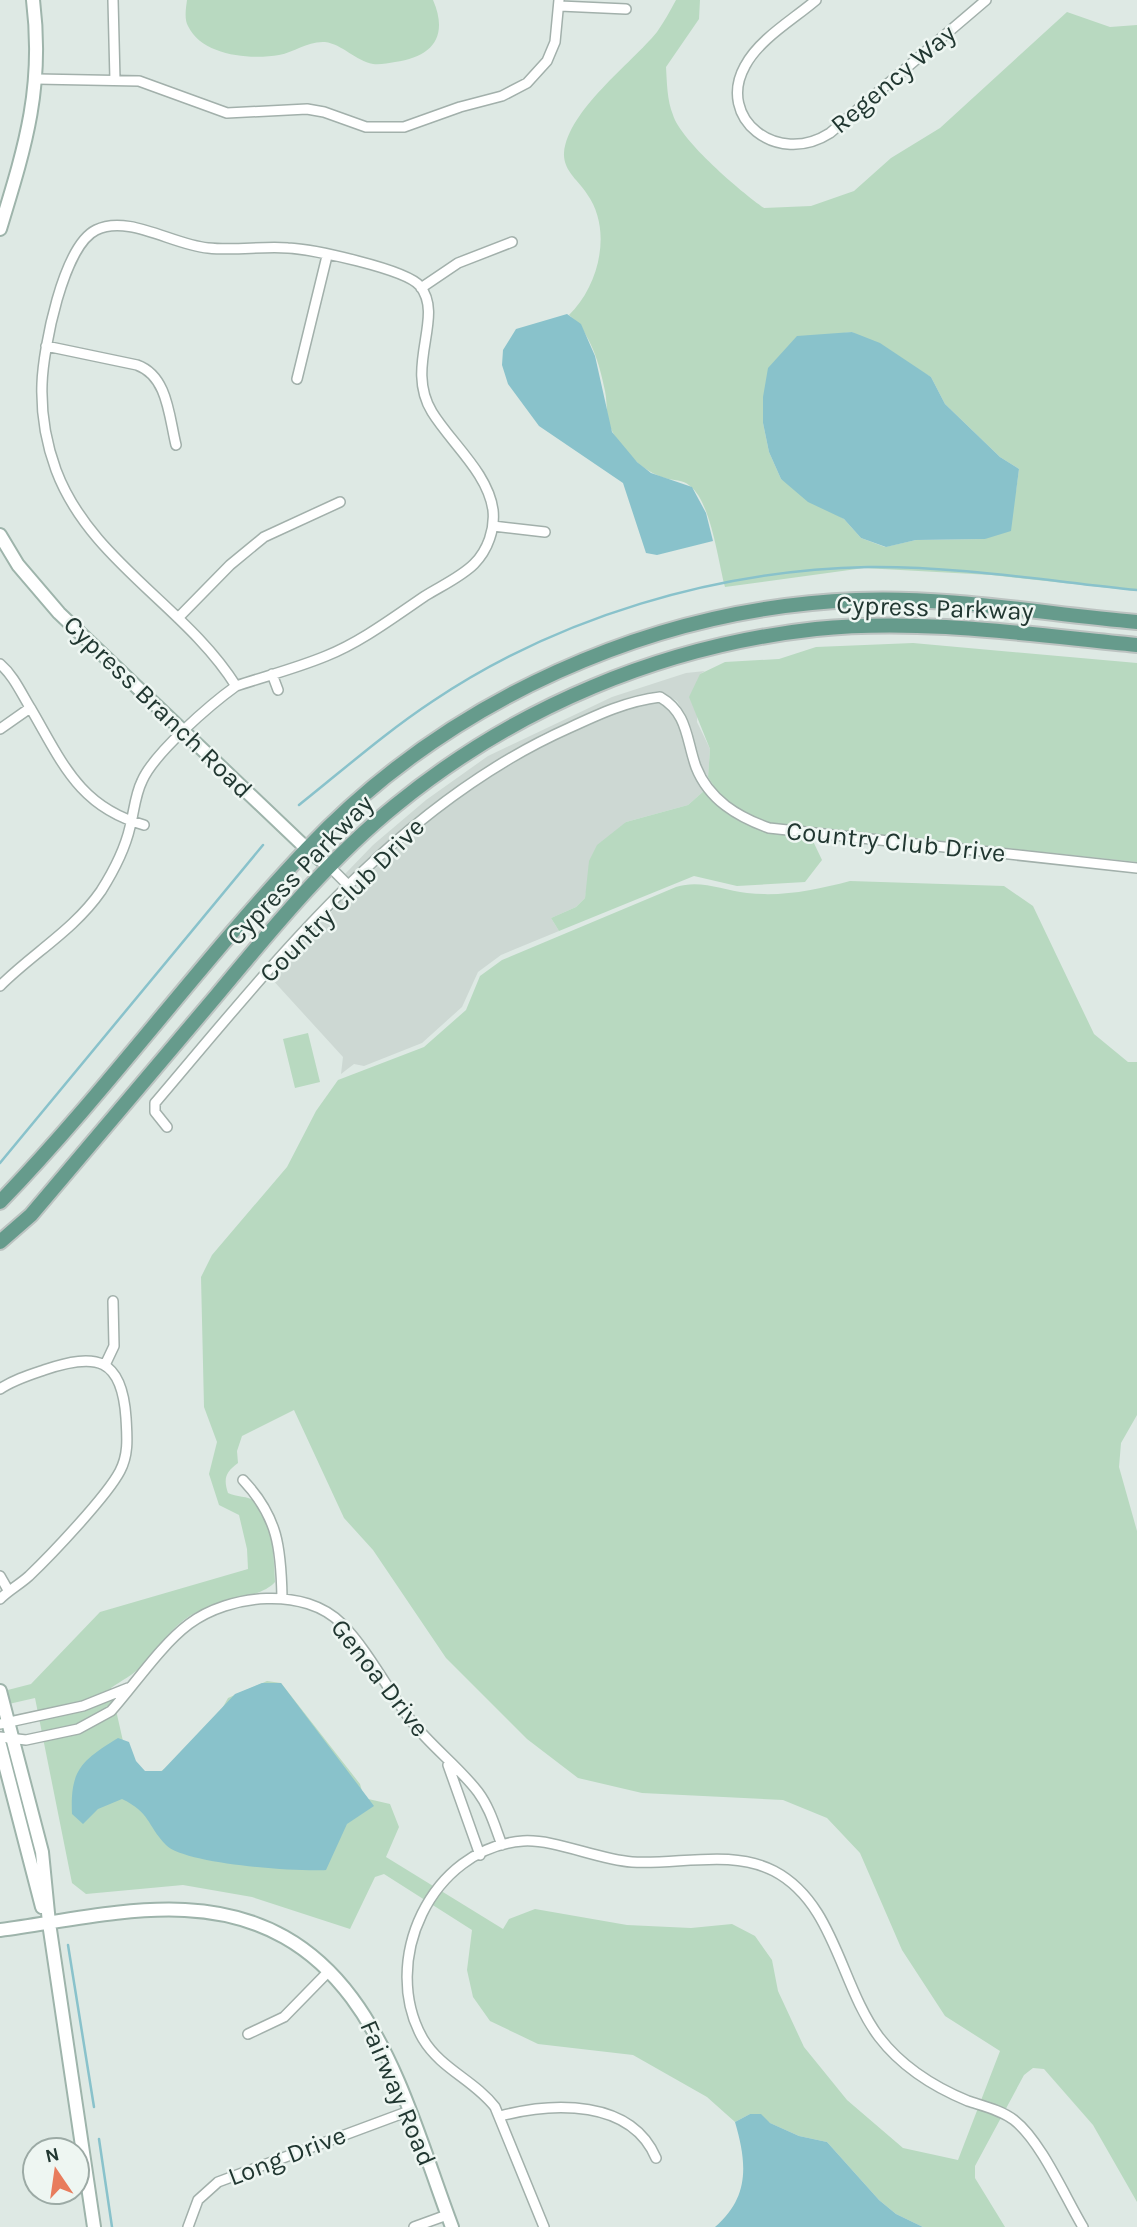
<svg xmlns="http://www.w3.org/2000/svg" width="1137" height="2227" font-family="Karla,sans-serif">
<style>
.built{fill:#cdd8d3}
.green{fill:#b8d9c0;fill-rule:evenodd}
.water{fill:#89c2cb}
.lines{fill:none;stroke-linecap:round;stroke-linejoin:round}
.stream{stroke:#89c2cb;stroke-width:2.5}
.street-casing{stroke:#a2b0ab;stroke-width:12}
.secondary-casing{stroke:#9eb4ab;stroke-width:16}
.primary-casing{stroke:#bcc3c1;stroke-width:18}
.street{stroke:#fff;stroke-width:9}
.secondary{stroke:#fff;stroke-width:12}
.primary{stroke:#669b8c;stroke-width:14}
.labels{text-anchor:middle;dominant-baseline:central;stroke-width:5;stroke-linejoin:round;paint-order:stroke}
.street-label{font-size:26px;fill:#213731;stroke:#eef6f2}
</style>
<rect width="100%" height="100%" fill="#dee9e4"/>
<path class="built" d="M705 671 700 674 697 722 710 749 708 777 701 766 689 722 677 701 659 691 641 694 617 701 542 734 471 776 412 820 349 879 345 874 373 845 426 800 488 756 612 697 686 673Z
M659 702 668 708 680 725 692 769 705 790 688 805 626 822 588 881 585 898 576 907 551 918 559 931 501 955 478 972 462 1007 422 1043 364 1066 354 1064 341 1074 343 1057 270 977 349 893 418 829 476 786 546 744 620 711Z"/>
<path class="green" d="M187 0H433C449 37 432 57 395 62 388 63 380 65 373 64 356 61 342 44 325 42 307 41 295 52 279 55 251 60 202 56 188 26 184 19 186 8 187 0Z
M676 0H700L699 19 666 67C667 83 667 100 673 115 681 141 741 192 764 208L811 206 854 191 891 158 940 128 1067 12 1110 27 1137 25V591L991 575 864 568 725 587C718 561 711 502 690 486 683 479 673 481 665 478 643 472 625 452 613 433 605 419 608 406 605 391 600 365 590 331 569 315 599 286 613 230 587 194 579 181 563 171 564 153 568 110 631 64 657 32 664 22 670 11 676 0ZM852 332 931 377 945 404 1000 457 1019 469 1016 491 985 539 916 540 885 547 861 538 844 519 781 479 769 452 763 423 836 334Z
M913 643 1137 663V862L770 823 747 815 720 796 708 777 710 749 689 697 700 674 725 662 779 659 816 647Z
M705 790C730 828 770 833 812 839L822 860 805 882 737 886 694 876 559 931 551 918 576 907 585 898 589 861 597 845 626 822 688 805Z
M850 881 1004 886 1033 906 1094 1034 1128 1062H1137V1415L1121 1443 1119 1467 1137 1531V2202L1093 2125 1044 2069 1033 2068 1024 2075 975 2166V2178L1005 2227H923L896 2214 879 2200 827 2142 799 2136 750 2114 735 2122 707 2097 633 2055 538 2044 490 2021 473 1997 467 1970 472 1930 384 1874 375 1877 350 1929 252 1897 183 1885 86 1894 72 1883 35 1698 0 1706V1692L31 1684 100 1612 248 1569 247 1549 239 1515 219 1505 209 1474 217 1442 204 1407 201 1277 212 1255 287 1167 316 1111 338 1080 424 1047 466 1010 480 976 502 960 676 887C700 879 722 890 747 893 782 897 816 890 850 881ZM294 1410 344 1518 373 1550 446 1658 527 1739 578 1778 642 1793 783 1800 827 1818 860 1853 902 1950 945 2016 1000 2051 958 2160 903 2148 847 2100 804 2047 778 1991 772 1960 755 1936 732 1924 691 1928 627 1925 535 1909 509 1919 503 1929 386 1857 399 1827 390 1804 364 1798 360 1784 281 1683 267 1681 228 1698 213 1725 180 1758 157 1774 136 1773 125 1750 111 1688C121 1681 134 1674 142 1666 158 1649 170 1628 191 1615 215 1601 260 1599 275 1582 274 1561 273 1515 255 1501 248 1496 236 1497 228 1493 223 1478 226 1472 238 1463L237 1451 242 1436Z
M308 1033 320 1082 295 1088 283 1039Z"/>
<path class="water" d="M567 314 581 324 595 356 612 432 637 462 651 473 692 487 706 513 713 541 657 555 646 553 623 483 539 426 508 384 502 365 503 350 516 329Z
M852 332 880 343 931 377 945 404 1000 457 1019 469 1011 531 985 539 916 540 886 547 861 538 844 519 808 502 781 479 769 452 763 423V397L768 368 797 336Z
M262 1683H281L374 1806 347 1824 326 1870C297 1872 184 1864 166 1845 146 1824 151 1813 122 1799L98 1809 83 1824 72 1814C70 1770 81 1761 118 1738L129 1742 136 1761 145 1771H162L235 1694Z
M750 2114H761L770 2123 799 2136 827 2142 879 2200 896 2214 923 2227H715C750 2197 747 2163 735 2122Z"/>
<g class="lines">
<path class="stream" d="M299 805C343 770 386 732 433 701 558 617 717 570 868 567 957 566 1048 581 1137 590
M0 1163 263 845
M68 1945 94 2107
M99 2139 112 2227"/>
<g class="street-casing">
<path id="street" d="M113 0 115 80
M816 0C794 19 759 39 745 66 716 118 777 167 830 133L986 0
M560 6 626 9
M37 79 139 81 227 113 307 109 324 112 366 127H404L460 107 502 96 527 83 547 61 555 42 559 0
M421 288 458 263 512 242
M46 346 137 365C168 376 169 417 176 445
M297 379 327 256
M493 526 545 532
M178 618 230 565 264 537 340 502
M0 664C14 676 21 693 31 709 62 762 79 807 144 825
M272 674 278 690
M0 729 30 708
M330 867 349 886
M0 986C33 953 74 930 101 891 113 872 125 849 130 827 134 812 135 795 142 781 154 753 211 704 236 686 186 606 90 561 56 470 46 443 41 413 42 384 43 349 63 246 96 230 128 214 173 245 208 248 235 251 261 246 288 248 312 249 406 269 420 286 445 317 404 366 432 412 451 443 488 473 493 510 495 529 488 550 474 564 461 577 441 586 425 596 394 617 361 642 326 656 297 668 266 676 236 686
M167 1127 155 1112V1103C275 962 396 805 569 728 599 714 627 701 660 697 688 713 686 739 696 767 709 800 738 817 769 828L1137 868
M105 1365 114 1346 113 1301
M0 1389C13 1380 29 1375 44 1370 97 1352 122 1358 126 1418 127 1436 129 1454 120 1471 107 1496 51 1555 29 1576 19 1585 9 1590 0 1599
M243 1480C278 1517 281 1548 282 1597
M0 1576 8 1590
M0 1724 83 1706 128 1688
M0 1737 26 1740 78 1729 111 1711C135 1684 161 1645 189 1624 229 1594 305 1586 342 1624 370 1653 388 1691 413 1723 433 1748 459 1767 478 1792 490 1808 495 1827 502 1845
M448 1765 480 1855
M248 2034 284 2017 329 1971
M500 2116C553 2102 631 2099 656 2158
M188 2227 198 2200 218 2182 409 2111
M414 2227 447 2215
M544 2227 495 2107C474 2080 441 2069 423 2039 379 1962 431 1848 523 1841 555 1839 596 1859 632 1862 678 1865 731 1849 774 1871 835 1903 840 1985 879 2037 902 2067 934 2087 968 2101 983 2106 1001 2110 1014 2120 1041 2141 1065 2197 1083 2227"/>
</g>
<g class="secondary-casing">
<path id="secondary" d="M0 229C25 147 44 88 33 0
M0 535 18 565 59 613 307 849 330 867
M0 1691 42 1852 49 1923 94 2227
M0 1745 42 1907
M0 1930C60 1922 124 1907 185 1910 366 1919 400 2089 452 2227"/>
</g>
<g class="primary-casing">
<path id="primary" d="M0 1202C108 1090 200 962 307 849 448 700 651 608 856 600 950 596 1044 614 1137 622
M0 1242 31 1215C93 1141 155 1068 217 995 272 929 329 859 396 805 516 707 662 646 816 629 922 618 1032 635 1137 645"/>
</g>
<use href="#street" class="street"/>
<use href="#secondary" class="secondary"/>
<use href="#primary" class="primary"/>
</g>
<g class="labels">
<g class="street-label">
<text transform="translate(893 79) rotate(-40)">Regency Way</text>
<text transform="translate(935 608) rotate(2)">Cypress Parkway</text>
<text transform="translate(158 707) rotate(44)">Cypress Branch Road</text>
<text transform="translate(896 842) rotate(6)">Country Club Drive</text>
<text transform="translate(300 870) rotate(-46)">Cypress Parkway</text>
<text transform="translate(342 900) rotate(-45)">Country Club Drive</text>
<text transform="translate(380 1678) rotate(52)">Genoa Drive</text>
<text transform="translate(398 2093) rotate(67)">Fairway Road</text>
<text transform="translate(287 2156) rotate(-21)">Long Drive</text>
</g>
</g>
<g transform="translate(56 2171) rotate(347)"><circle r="33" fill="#eef6f2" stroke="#9caaa5" stroke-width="2"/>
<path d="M0-5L12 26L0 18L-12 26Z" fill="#e87c5d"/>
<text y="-10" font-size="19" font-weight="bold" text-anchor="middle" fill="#213731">N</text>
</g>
</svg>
